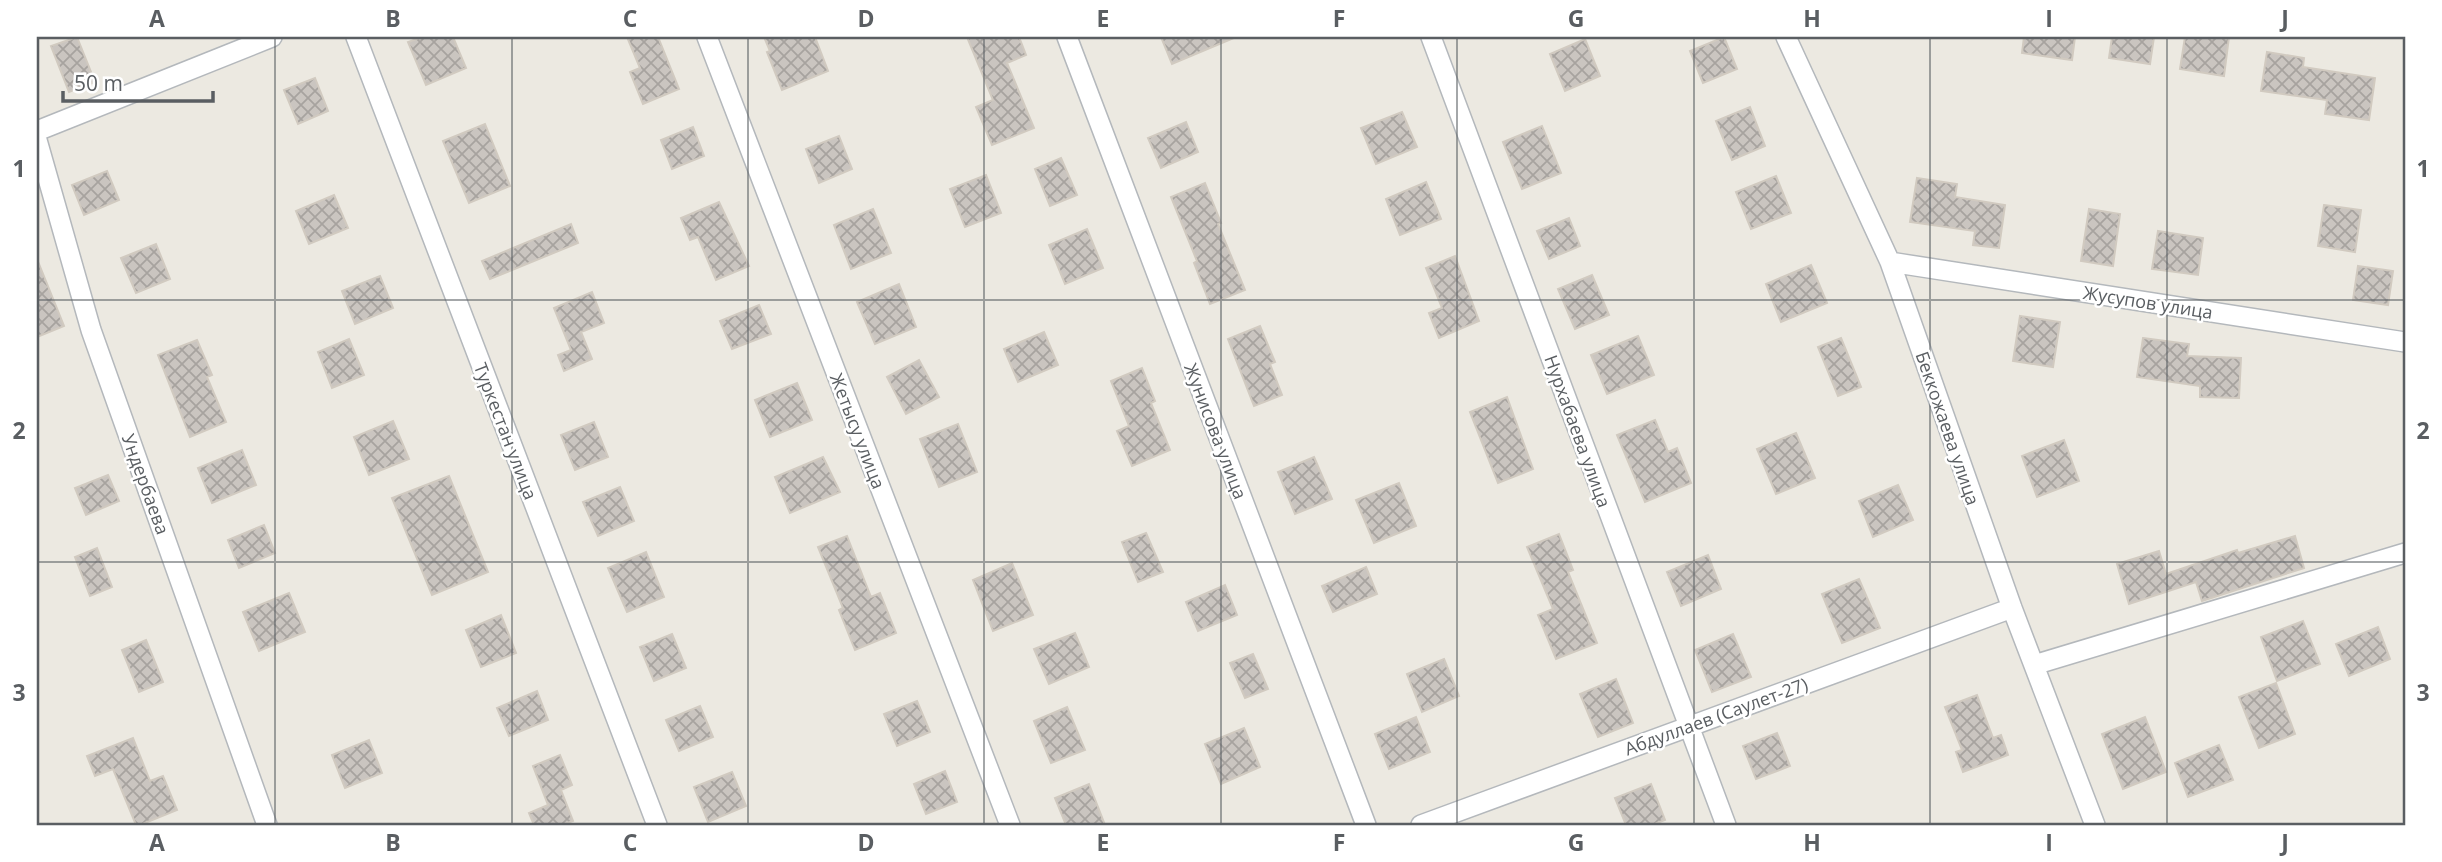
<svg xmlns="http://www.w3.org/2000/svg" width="2442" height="862" font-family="'Open Sans',sans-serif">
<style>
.building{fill:url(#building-cross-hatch);stroke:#d1cac0;stroke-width:2}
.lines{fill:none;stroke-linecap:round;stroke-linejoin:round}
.street-casing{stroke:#b4b8bc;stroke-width:22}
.street{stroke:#fff;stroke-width:19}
.grid{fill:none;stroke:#5a5e62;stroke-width:2;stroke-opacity:0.55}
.labels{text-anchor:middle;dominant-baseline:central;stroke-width:5;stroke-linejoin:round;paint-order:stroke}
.street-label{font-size:18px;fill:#5a5e62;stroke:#fff}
.neatline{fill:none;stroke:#5a5e62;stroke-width:2.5}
.grid-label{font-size:23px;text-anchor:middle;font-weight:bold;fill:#5a5e62}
</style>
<defs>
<pattern id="building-cross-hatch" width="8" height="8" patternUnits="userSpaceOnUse" patternTransform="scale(1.75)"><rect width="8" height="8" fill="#cac5c0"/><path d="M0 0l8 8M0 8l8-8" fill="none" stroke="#a7a39f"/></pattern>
</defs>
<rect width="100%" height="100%" fill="#ece9e1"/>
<path class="building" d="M77 37 95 82 69 92 51 46Z
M422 37H453L466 68 426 85 408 42Z
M627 37H658L679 89 643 104 630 72 640 68Z
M764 37H815L828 71 782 90 767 52 770 51Z
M967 37H1019L1026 55 1007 63 1034 128 992 145 976 107 993 100Z
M1161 37H1236L1172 64Z
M1724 37 1737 69 1703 83 1690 51Z
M2024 37H2075L2072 60 2022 53Z
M2112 37H2154L2150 64 2109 58Z
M2185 37H2229L2224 76 2180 69Z
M1585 39 1600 76 1565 91 1550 54Z
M2267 52 2304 58 2303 67 2375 78 2369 120 2325 114 2327 100 2261 91Z
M315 78 328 111 298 124 284 90Z
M1750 107 1765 146 1732 160 1716 121Z
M1402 112 1417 147 1376 164 1361 128Z
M1186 122 1198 152 1161 168 1148 138Z
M485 124 510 186 469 203 443 141Z
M1542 126 1561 173 1522 189 1503 142Z
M693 127 704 156 672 169 661 140Z
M839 136 852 169 819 183 806 149Z
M1061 158 1077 195 1050 206 1035 169Z
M107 171 119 200 84 215 72 185Z
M986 175 1001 213 965 227 950 189Z
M1776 176 1791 213 1751 229 1736 192Z
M1917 178 1957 184 1955 197 2005 205 1999 248 1973 245 1975 231 1910 222Z
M1426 182 1441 219 1400 235 1386 199Z
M1205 183 1221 223 1218 224 1245 290 1210 304 1194 263 1197 261 1171 197Z
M334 195 348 228 309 244 296 211Z
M719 202 749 266 716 280 698 237 690 240 681 218Z
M2324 205 2361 210 2355 252 2318 246Z
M873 209 891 253 851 269 834 225Z
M2089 209 2120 214 2113 266 2081 261Z
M1569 218 1580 246 1549 259 1537 231Z
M571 224 578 243 490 279 482 261Z
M1087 229 1103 268 1065 284 1049 245Z
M2158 231 2203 238 2198 275 2152 269Z
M156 244 170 279 136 293 121 258Z
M1455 256 1479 321 1439 338 1429 313 1442 308 1426 268Z
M37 259 64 326 37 337Z
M1811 265 1827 303 1781 322 1766 284Z
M2358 266 2393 271 2388 305 2353 300Z
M1592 275 1609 315 1575 329 1558 289Z
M380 276 393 308 355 324 342 291Z
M899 284 916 327 875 344 857 302Z
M592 292 604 323 581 332 592 359 564 371 558 355 571 350 554 308Z
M759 305 771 334 732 349 720 321Z
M2020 316 2060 322 2053 367 2013 361Z
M1260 326 1275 362 1270 364 1282 395 1254 406 1228 339Z
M1044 332 1058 365 1018 382 1004 349Z
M1638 336 1654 375 1607 394 1591 355Z
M1841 338 1861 387 1838 396 1818 347Z
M2143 338 2189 344 2187 356 2241 358 2239 398 2200 397V386L2137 377Z
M349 339 364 375 332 388 318 352Z
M197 340 212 375 207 377 226 422 190 437 158 355Z
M919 360 939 397 906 414 887 377Z
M1142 368 1155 401 1151 403 1170 450 1132 466 1117 431 1129 426 1111 381Z
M797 383 812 420 770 437 755 400Z
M1507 397 1533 469 1498 483 1470 412Z
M1655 420 1668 452 1677 448 1691 483 1645 502 1617 435Z
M393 421 409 459 369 475 354 437Z
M594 422 608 457 575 470 561 435Z
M958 424 977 472 939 487 920 439Z
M1796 433 1815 478 1776 494 1757 449Z
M2064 440 2079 481 2037 497 2022 456Z
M242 450 256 485 212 503 198 468Z
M823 457 840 492 790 513 775 477Z
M1314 457 1332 499 1295 514 1278 472Z
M108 475 119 501 86 515 75 488Z
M449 476 488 572 432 595 392 498Z
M1399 483 1416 526 1374 543 1356 500Z
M1898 485 1913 520 1873 537 1859 501Z
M620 487 634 521 598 536 583 502Z
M264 525 275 553 239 568 228 540Z
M1146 533 1163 572 1138 582 1122 542Z
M1559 534 1573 570 1568 572 1597 643 1556 659 1538 615 1553 609 1527 547Z
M847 536 871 597 880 593 896 633 855 650 839 610 843 608 818 547Z
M2295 536 2304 568 2202 601 2196 582 2129 604 2117 564 2159 551 2166 574 2237 550 2238 553Z
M97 548 112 587 90 596 75 557Z
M646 552 664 597 627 612 608 568Z
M1708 555 1721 589 1681 606 1667 572Z
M1012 563 1033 615 993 631 973 580Z
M1366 567 1377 594 1333 612 1322 586Z
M1859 579 1880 628 1842 643 1822 594Z
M1225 585 1237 615 1198 631 1186 602Z
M289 593 305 632 259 651 243 612Z
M501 615 516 653 481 667 466 630Z
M2303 621 2320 664 2277 681 2261 637Z
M2378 627 2390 659 2349 676 2336 644Z
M1075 633 1089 667 1049 684 1034 649Z
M672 634 686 668 654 681 640 647Z
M1733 634 1751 677 1712 692 1695 650Z
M146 640 163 682 139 692 122 650Z
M1253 654 1268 689 1245 698 1230 663Z
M1444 659 1459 696 1422 712 1407 674Z
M1616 679 1633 723 1598 737 1580 694Z
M2276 683 2295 734 2259 748 2239 697Z
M537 691 548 720 509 736 497 708Z
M1977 695 1993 738 2001 735 2008 755 1963 772 1956 752 1962 750 1945 707Z
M917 701 930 732 897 746 884 714Z
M700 706 713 737 679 751 666 720Z
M1067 707 1085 750 1051 763 1034 721Z
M1416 717 1430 752 1389 769 1375 734Z
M2145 717 2166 772 2123 789 2102 734Z
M1244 728 1260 767 1221 784 1205 744Z
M1777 733 1790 766 1756 779 1743 746Z
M133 738 150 781 163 776 177 810 140 825H136L113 769 95 776 87 756Z
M369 740 382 773 345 788 332 755Z
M2219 745 2233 780 2188 797 2175 763Z
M560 755 572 785 561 790 573 821 562 825H534L529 813 548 805 533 766Z
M945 771 957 802 926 814 914 784Z
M732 772 746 806 708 822 694 787Z
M1089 784 1105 825H1066L1055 798Z
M1651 784 1665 820 1652 825H1626L1615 798Z"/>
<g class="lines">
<g class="street-casing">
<path id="street" d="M356 37 657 825
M707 37 1010 825
M1067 37 1366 825
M1431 37 1726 825
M1786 37 1890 262 2012 608 2095 825
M37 131 272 37
M37 140 91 330 267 825
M1890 262 2405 342
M2034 665 2405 553
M1421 825 2012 608"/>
</g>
<use href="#street" class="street"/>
</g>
<path class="grid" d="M275 37V825M512 37V825M748 37V825M984 37V825M1221 37V825M1457 37V825M1694 37V825M1930 37V825M2167 37V825M37 300H2405M37 562H2405"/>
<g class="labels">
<g class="street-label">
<text transform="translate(2148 302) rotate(9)">Жусупов улица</text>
<text transform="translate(1948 428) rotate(71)">Беккожаева улица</text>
<text transform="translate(506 431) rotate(69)">Туркестан улица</text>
<text transform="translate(858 431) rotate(69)">Жетысу улица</text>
<text transform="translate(1216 431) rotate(69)">Жунисова улица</text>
<text transform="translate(1578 431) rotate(70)">Нурхабаева улица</text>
<text transform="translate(146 484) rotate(70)">Ундербаева</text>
<text transform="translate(1716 716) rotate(-20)">Абдуллаев (Саулет-27)</text>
</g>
</g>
<rect width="2442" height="862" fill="none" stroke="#ffffff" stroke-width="77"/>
<path d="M63 91v10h150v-10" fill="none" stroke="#5a5e62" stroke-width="3.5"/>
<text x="74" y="91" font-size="21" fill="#5a5e62" stroke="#ffffff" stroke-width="5" paint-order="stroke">50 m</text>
<rect x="38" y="38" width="2366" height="786" class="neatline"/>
<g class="grid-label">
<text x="157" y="27">A</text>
<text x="393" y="27">B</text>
<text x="630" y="27">C</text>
<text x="866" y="27">D</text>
<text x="1103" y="27">E</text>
<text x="1339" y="27">F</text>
<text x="1576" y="27">G</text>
<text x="1812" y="27">H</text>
<text x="2049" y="27">I</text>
<text x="2285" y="27">J</text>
<text x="19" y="177">1</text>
<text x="2423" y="177">1</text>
<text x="19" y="439">2</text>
<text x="2423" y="439">2</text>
<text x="19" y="701">3</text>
<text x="2423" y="701">3</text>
<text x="157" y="851">A</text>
<text x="393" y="851">B</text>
<text x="630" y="851">C</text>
<text x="866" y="851">D</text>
<text x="1103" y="851">E</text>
<text x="1339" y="851">F</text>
<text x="1576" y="851">G</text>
<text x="1812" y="851">H</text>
<text x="2049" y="851">I</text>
<text x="2285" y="851">J</text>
</g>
</svg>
